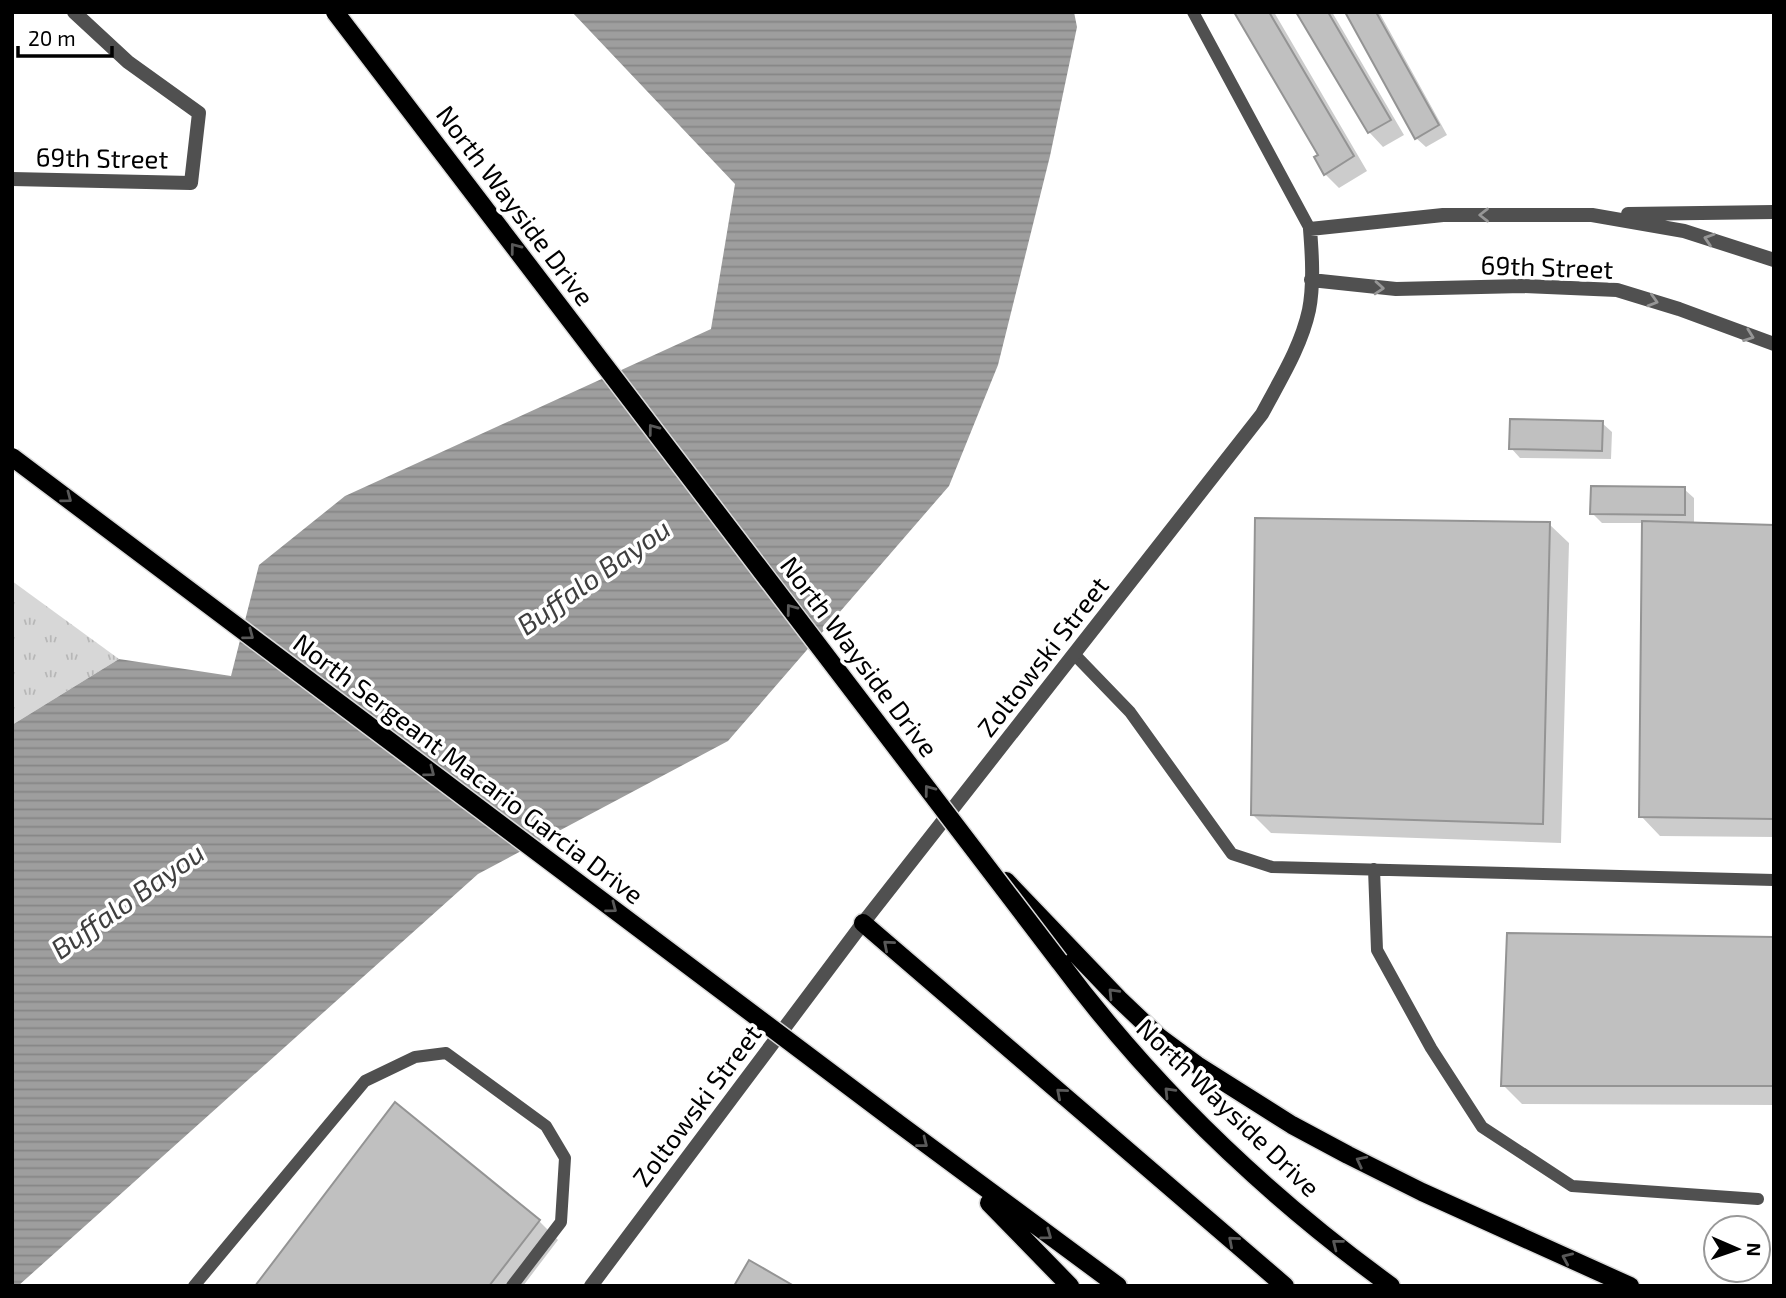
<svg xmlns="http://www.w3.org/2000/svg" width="1786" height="1298" font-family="'Exo 2',sans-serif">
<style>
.park{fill:url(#park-tufts)}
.water{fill:url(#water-rules)}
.shadow{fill:#0003}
.building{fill:#c0c0c0;stroke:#949494;stroke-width:2}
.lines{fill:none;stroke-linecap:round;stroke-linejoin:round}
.primary-casing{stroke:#dbdbdb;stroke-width:21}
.service{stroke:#505050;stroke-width:12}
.minor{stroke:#505050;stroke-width:14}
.tertiary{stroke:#505050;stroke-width:14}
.primary{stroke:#000;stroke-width:18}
.primary-bridge-casing{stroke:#dbdbdb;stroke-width:21;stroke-linecap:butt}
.primary-bridge{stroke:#000;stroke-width:18}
.oneway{stroke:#969696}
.oneway2{stroke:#595959}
.labels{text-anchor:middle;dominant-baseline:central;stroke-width:7;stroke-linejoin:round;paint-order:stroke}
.street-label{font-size:26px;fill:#000;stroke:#fff}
.water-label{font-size:28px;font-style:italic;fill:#3f3f3f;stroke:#fff}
</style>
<defs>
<pattern id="park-tufts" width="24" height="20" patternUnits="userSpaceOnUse" patternTransform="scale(1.75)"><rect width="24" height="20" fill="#d7d7d7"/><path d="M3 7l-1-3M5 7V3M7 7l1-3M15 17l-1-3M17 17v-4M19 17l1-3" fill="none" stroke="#b7b7b7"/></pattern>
<pattern id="water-rules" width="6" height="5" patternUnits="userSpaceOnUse" patternTransform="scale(1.75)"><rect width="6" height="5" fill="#9e9e9e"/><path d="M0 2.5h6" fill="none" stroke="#868686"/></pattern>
</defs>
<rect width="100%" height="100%" fill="#fff"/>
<path class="park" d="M12 581 119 659 12 725Z"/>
<path class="water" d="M572 12H1074L1077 27 1050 156 998 365 949 486 728 741 478 874 18 1286H12V725L119 659 231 676 259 565 345 496 711 329 735 184Z"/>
<path class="shadow" d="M1236 12H1274L1367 171 1339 188 1325 174 1320 156Z
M1298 12H1332L1404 135 1383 147 1369 132Z
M1347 12H1379L1447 135 1426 147 1416 138Z
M1602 423 1612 432 1611 459 1520 458 1511 448Z
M1684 489 1694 498V524L1774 527V837L1660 836 1641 816 1644 523H1602L1592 513Z
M1549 524 1569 543 1561 843 1271 833 1252 814Z
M1774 939V1105L1522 1104 1503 1085Z
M539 1221 558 1240 523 1286H257Z"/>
<path class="building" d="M1234 12H1269L1354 156 1324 175 1314 157 1318 155Z
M1296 12H1328L1391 120 1368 133Z
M1345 12H1376L1439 125 1415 139Z
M1510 419 1603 421 1602 451 1509 449Z
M1591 486 1685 487V515L1590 514Z
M1255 518 1550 522 1543 824 1251 815Z
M1642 521 1774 525V819L1639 817Z
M1507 933 1774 937V1086H1501Z
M395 1102 540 1220 489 1286H255Z
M749 1260 794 1286H734Z"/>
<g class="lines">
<g class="primary-casing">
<path id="primary" d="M1006 881 1119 999 1159 1037 1197 1065 1292 1125 1348 1155 1422 1192 1630 1286
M863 923 1285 1286
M1059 961C1152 1086 1266 1195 1391 1286
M895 1121 1118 1286
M989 1203 1070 1286"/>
</g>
<path class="service" d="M1193 12 1310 229
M1074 654 1130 712 1232 854 1272 867 1774 880
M1374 869 1377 950 1431 1048 1482 1127 1572 1186 1758 1199
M194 1286 365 1081 415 1057 446 1053 546 1126 565 1158 561 1222 512 1286"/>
<path class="minor" d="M12 179 191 183 199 113 128 62 74 12"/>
<path class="tertiary" d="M1628 214 1774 212
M1311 280 1396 289 1523 286 1617 290 1679 309 1774 344
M591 1286 863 923 1262 414C1280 380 1301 347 1309 310 1314 284 1312 254 1310 229L1443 215H1592L1684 231 1774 260"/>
<use href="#primary" class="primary"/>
<g class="primary-bridge-casing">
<path id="primary-bridge" d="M335 12 1059 961
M12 457 895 1121"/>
</g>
<use href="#primary-bridge" class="primary-bridge"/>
</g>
<defs><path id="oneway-chevron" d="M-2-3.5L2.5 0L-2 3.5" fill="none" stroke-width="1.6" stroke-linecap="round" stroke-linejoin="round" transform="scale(1.75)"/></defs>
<g class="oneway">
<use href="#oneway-chevron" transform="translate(1484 215) rotate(180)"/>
<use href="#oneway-chevron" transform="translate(1709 239) rotate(-162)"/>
<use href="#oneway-chevron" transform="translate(1379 288) rotate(4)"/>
<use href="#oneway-chevron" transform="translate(1653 301) rotate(17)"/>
<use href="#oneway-chevron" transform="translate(1749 336) rotate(20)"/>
</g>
<g class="oneway2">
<use href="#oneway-chevron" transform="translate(515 248) rotate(-127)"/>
<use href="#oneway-chevron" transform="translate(653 429) rotate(-127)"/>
<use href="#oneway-chevron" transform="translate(67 498) rotate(37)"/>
<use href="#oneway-chevron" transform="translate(791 609) rotate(-127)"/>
<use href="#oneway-chevron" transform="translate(249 635) rotate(37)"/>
<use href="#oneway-chevron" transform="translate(430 772) rotate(37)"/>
<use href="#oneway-chevron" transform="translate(929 790) rotate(-127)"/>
<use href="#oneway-chevron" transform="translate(612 908) rotate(37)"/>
<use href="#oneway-chevron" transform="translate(888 945) rotate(-139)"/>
<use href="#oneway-chevron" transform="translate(1113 993) rotate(-134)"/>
<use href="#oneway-chevron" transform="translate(1169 1092) rotate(-134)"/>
<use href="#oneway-chevron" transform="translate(1061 1093) rotate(-139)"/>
<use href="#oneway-chevron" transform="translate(923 1143) rotate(38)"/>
<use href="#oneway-chevron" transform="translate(1361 1161) rotate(-153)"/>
<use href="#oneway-chevron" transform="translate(1047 1235) rotate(36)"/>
<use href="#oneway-chevron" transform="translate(1233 1241) rotate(-139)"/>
<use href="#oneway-chevron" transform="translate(1337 1244) rotate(-142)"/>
<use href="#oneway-chevron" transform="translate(1567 1258) rotate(-156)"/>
</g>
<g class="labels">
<g class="street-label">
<text transform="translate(102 157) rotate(1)">69th Street</text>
<text transform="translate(516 205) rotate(53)">North Wayside Drive</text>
<text transform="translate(1547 266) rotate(2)">69th Street</text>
<text transform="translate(860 656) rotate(53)">North Wayside Drive</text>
<text transform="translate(1042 656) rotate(-52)">Zoltowski Street</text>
<text transform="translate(469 768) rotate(37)">North Sergeant Macario Garcia Drive</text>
<text transform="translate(696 1105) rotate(-53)">Zoltowski Street</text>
<text transform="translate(1229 1107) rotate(44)">North Wayside Drive</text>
</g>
<g class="water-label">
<text transform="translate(593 576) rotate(-35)">Buffalo Bayou</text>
<text transform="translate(127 900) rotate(-35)">Buffalo Bayou</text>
</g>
</g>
<rect width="1786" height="1298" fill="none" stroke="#000000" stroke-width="28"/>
<g transform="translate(1737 1249) rotate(92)"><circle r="33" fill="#ffffff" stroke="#999999" stroke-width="2"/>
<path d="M0-5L12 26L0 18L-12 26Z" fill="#000000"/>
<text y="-10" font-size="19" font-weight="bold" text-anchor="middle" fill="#000000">N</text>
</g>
<path d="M18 46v10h94v-10" fill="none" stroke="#000000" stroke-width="3.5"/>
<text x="28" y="46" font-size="21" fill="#000000" stroke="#ffffff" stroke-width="5" paint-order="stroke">20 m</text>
</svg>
